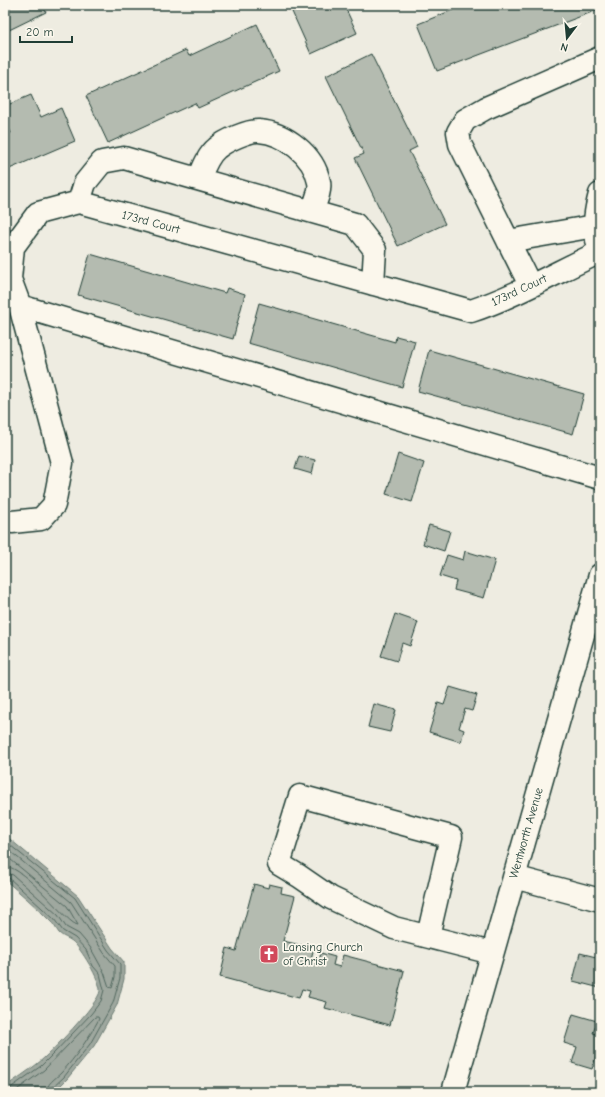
<svg xmlns="http://www.w3.org/2000/svg" width="605" height="1097" font-family="'Comic Neue',sans-serif">
<style>
.water{fill:#9fa89f;stroke:#6c7d74}
.lines{fill:none;stroke-linecap:round;stroke-linejoin:round}
.shore{stroke:#52685f;stroke-width:1}
.building{fill:#b4bbb0;stroke:#1f3d34}
.minor-casing{stroke:#1f3d34;stroke-width:25}
.minor{stroke:#fbf7ec;stroke-width:22}
.labels{text-anchor:middle;dominant-baseline:central;stroke-width:3.5;stroke-linejoin:round;paint-order:stroke}
.street-label{font-size:12px;fill:#1f3d34;stroke:#fbf7ec}
.poi-label{font-size:12px;fill:#1f3d34;stroke:#fbf7ec;text-anchor:start}
</style>
<rect width="100%" height="100%" fill="#eeece1"/>
<filter id="ink" filterUnits="userSpaceOnUse"><feTurbulence type="fractalNoise" baseFrequency=".025" numOctaves="2"/><feDisplacementMap in="SourceGraphic" scale="8" xChannelSelector="R" yChannelSelector="G"/><feConvolveMatrix kernelMatrix="1 2 1 2 8 2 1 2 1" color-interpolation-filters="sRGB"/></filter>
<g filter="url(#ink)">
<path class="water" d="M5 835 78 896 112 948 124 962V979L117 1005 94 1046 67 1079 54 1092H5V1087C16 1079 27 1072 37 1064 49 1055 99 1003 100 991 101 981 80 947 72 941 68 938 63 937 59 933 56 929 54 924 50 921 36 906 20 893 5 880Z"/>
<g class="lines">
<path class="shore" d="M5 841 75 898 108 950 120 964V978L113 1003 90 1044 64 1077 52 1088 51 1092
M5 847 71 902 104 953 115 966V977L112 988 109 987 104 972 90 947 79 934 66 927 58 915 13 875 5 872
M5 855 67 906 78 925C69 926 26 867 5 866
M5 877 9 878 54 919 63 931 75 938 86 950 93 966 100 974 104 990 101 1001 91 1014 54 1053 41 1066 9 1089 5 1090
M14 1092 44 1070 95 1017H98L99 1019C88 1039 76 1057 61 1073 55 1079 47 1083 46 1092"/>
</g>
<path class="building" d="M5 5H42L46 12 5 32Z
M289 5H344L357 33 311 54Z
M465 5H600V9L437 71 418 24Z
M257 24 279 71 198 108 195 103 108 143 86 96 186 50 189 56Z
M371 54 417 147 409 151 445 224 398 246 355 158 364 154 326 76Z
M31 95 41 117 61 108 75 141 7 170 5 166V135L11 133 5 119V106Z
M90 254 225 293 227 288 245 294 233 339 78 295Z
M259 303 395 342 396 336 415 341 402 387 248 343Z
M429 350 584 394 573 434 418 391Z
M398 454 424 463 412 502 386 494Z
M299 456 315 460 312 474 295 469Z
M5 461 9 482 5 483Z
M429 525 450 531 444 551 423 544Z
M465 551 495 560 484 598 454 590 456 581 440 576 447 555 463 560Z
M395 614 418 622 410 646 402 643 397 661 381 656Z
M450 687 477 695 472 711 465 709 459 728 464 730 461 742 429 732 438 703 444 705Z
M374 704 396 710 390 732 368 727Z
M254 884 268 888 269 884 282 887 281 893 295 896 283 941 314 948 310 962 318 965 321 953 335 957 333 965 340 967 343 955 404 971 390 1025 325 1008 327 1002 308 997 310 991 302 989 299 998 220 977 227 948 236 951Z
M580 953 600 958V988L573 981Z
M573 1014 597 1021 593 1033 600 1035V1044L592 1069 572 1063 577 1047 564 1043Z"/>
<g class="lines">
<g class="minor-casing">
<path id="minor" d="M199 179C203 169 208 155 217 148 225 141 249 130 259 131 285 133 314 155 319 182 321 191 315 203 312 211
M79 202 85 183 102 162 124 158 355 224 375 250 373 284
M597 240C593 224 596 209 600 194
M508 241 595 226
M530 285 460 144 458 132 465 120 486 108 600 58
M20 306 600 478
M12 522 41 519 54 505 62 463 20 306 10 279 13 247 38 213 79 202 471 311C516 296 557 272 600 252
M514 877 600 900
M428 936 451 837 300 796 279 864 299 876 331 898 394 928 492 953
M453 1092 600 575"/>
</g>
<use href="#minor" class="minor"/>
</g>
</g>
<defs>
<g id="church-square" transform="scale(1)"><rect x="-9" y="-9" width="18" height="18" rx="4" fill="#d1495b" stroke="#fbf7ec"/><path d="M-1.2-6h2.4v3.5h3.3v2.4h-3.3V6h-2.4V-.1h-3.3v-2.4h3.3Z" fill="#fff"/></g>
</defs>
<g fill-rule="evenodd">
<use href="#church-square" x="269" y="954"/>
</g>
<g class="labels">
<g class="street-label">
<text transform="translate(151 222) rotate(15)">173rd Court</text>
<text transform="translate(519 290) rotate(-25)">173rd Court</text>
<text transform="translate(526 833) rotate(-74)">Wentworth Avenue</text>
</g>
<g class="poi-label">
<text x="283" y="947">Lansing Church<tspan x="283" dy="14">of Christ</tspan></text>
</g>
</g>
<rect width="605" height="1097" fill="none" stroke="#fbf7ec" stroke-width="20"/>
<rect x="10" y="10" width="585" height="1077" fill="none" stroke="#1f3d34" stroke-width="1.5" filter="url(#ink)"/>
<g transform="translate(567 38) rotate(196)" stroke="#fbf7ec" stroke-width="3" paint-order="stroke">
<path d="M0-3L7 15L0 10L-7 15Z" fill="#1f3d34"/>
<text y="-6" font-size="11" font-weight="bold" text-anchor="middle" fill="#1f3d34">N</text>
</g>
<path d="M20 36v6h52v-6" fill="none" stroke="#1f3d34" stroke-width="2"/>
<text x="26" y="36" font-size="12" fill="#1f3d34" stroke="#fbf7ec" stroke-width="3" paint-order="stroke">20 m</text>
</svg>
